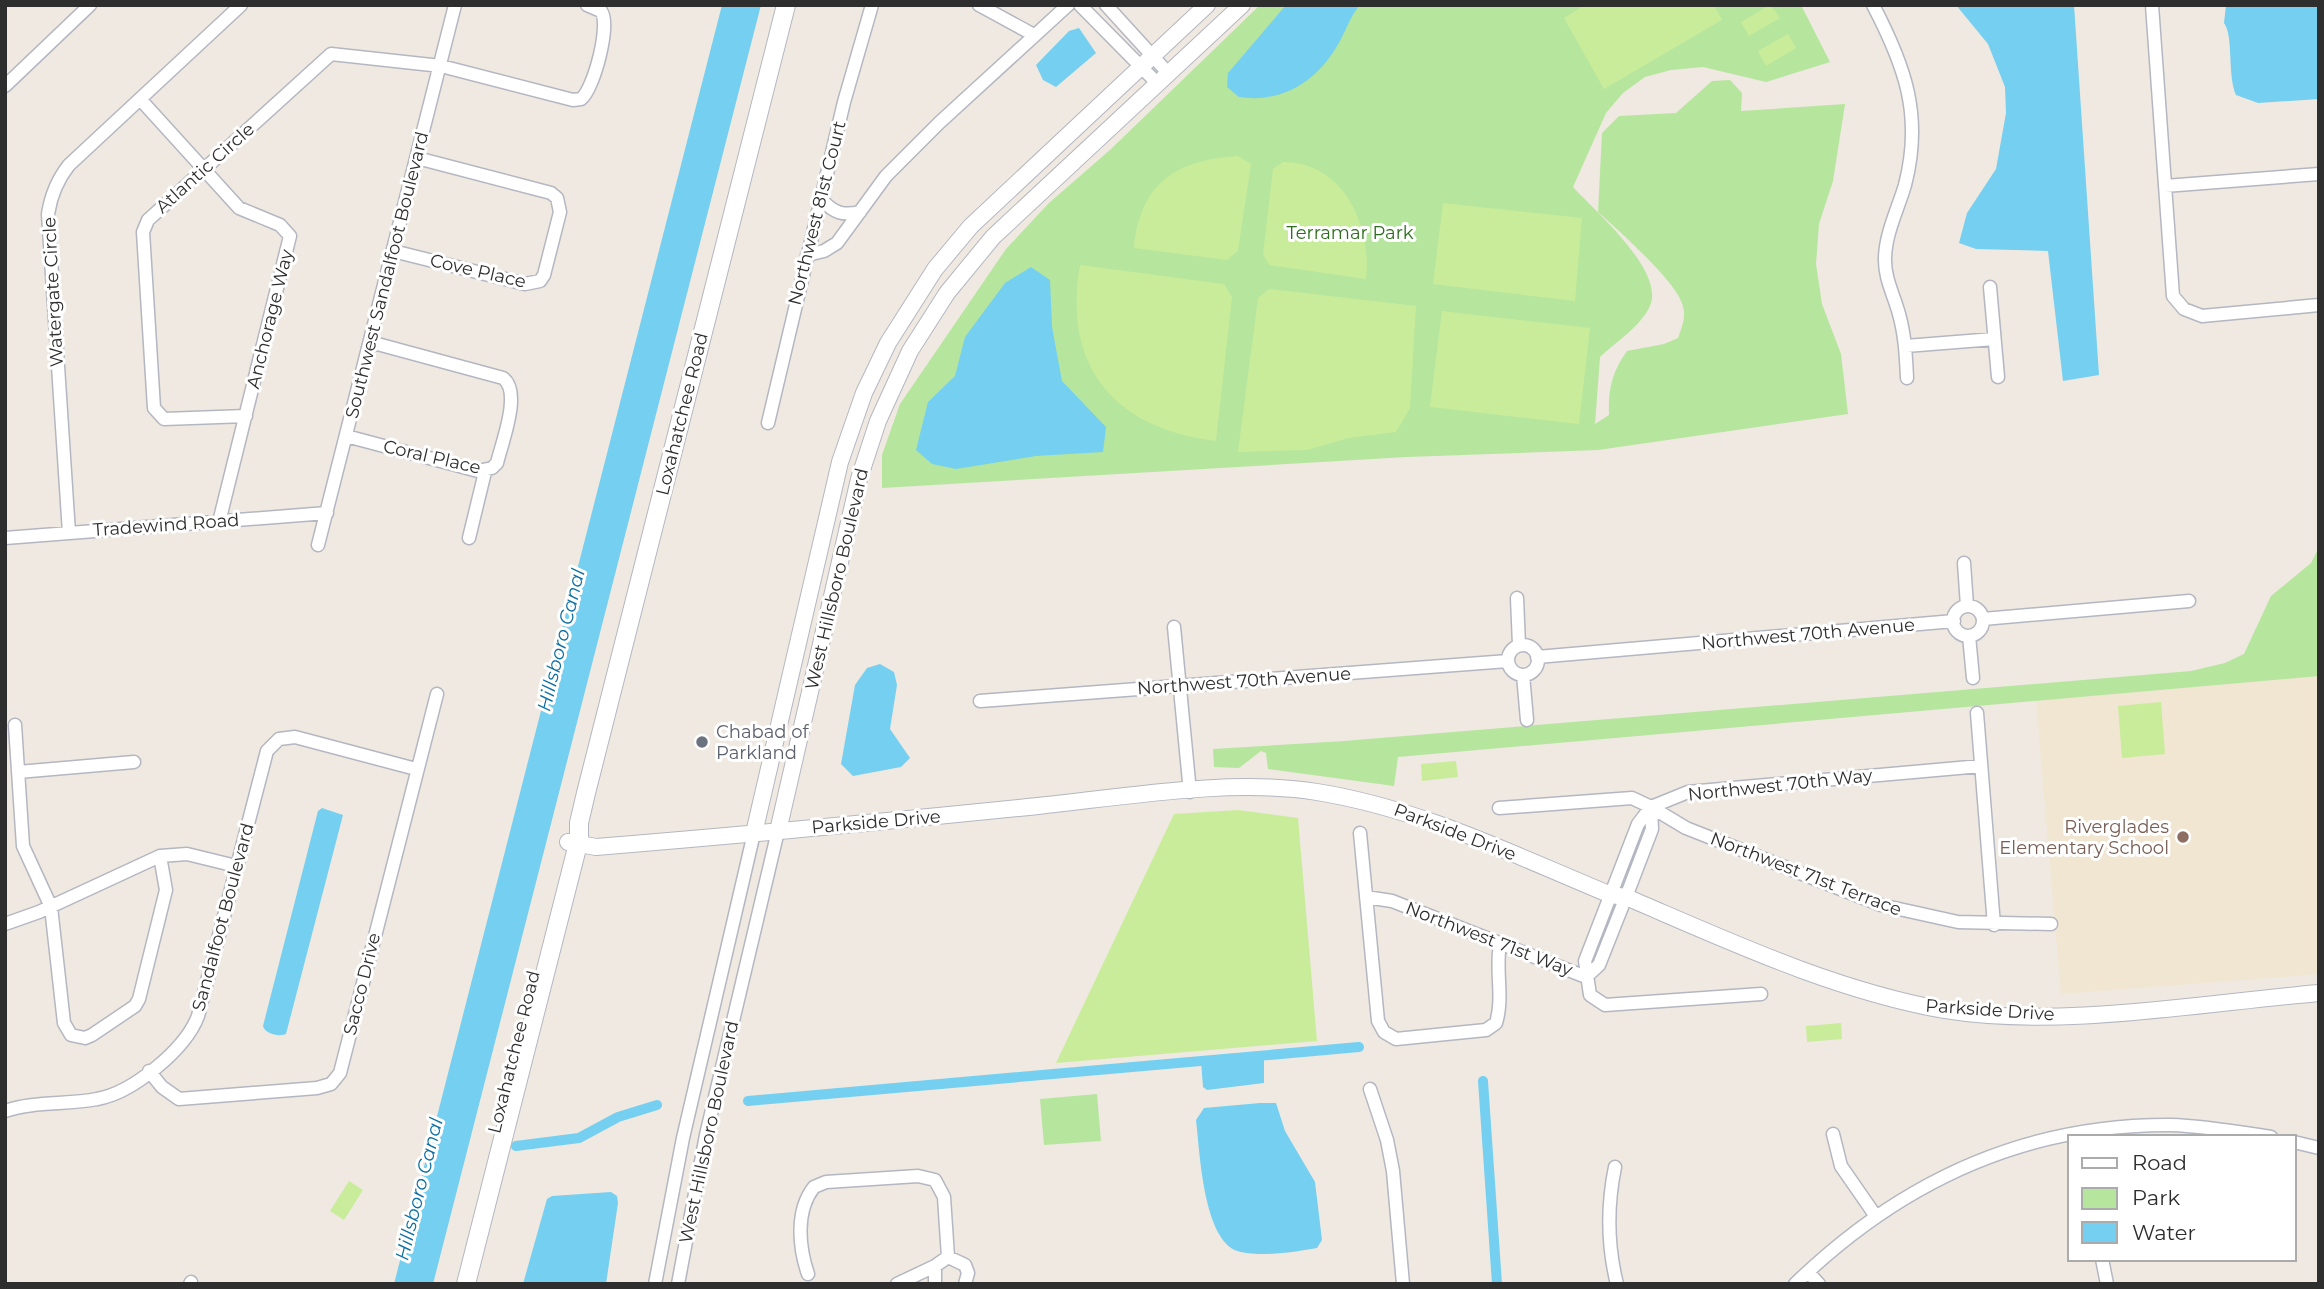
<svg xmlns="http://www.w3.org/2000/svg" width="2324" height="1289" font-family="Montserrat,sans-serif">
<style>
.education{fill:#f0e6d1}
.green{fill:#b6e59e}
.pitch{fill:#c9ec9a}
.water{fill:#75cff0}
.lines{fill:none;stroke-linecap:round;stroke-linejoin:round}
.canal{stroke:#75cff0;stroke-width:10}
.minor-casing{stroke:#b4b7c1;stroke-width:15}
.tertiary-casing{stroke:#b4b7c1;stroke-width:18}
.secondary-casing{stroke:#b4b7c1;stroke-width:20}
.minor{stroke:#fff;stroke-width:12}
.tertiary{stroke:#fff;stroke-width:16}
.secondary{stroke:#fff;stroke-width:18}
.worship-dot{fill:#6b7280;stroke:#fff;stroke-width:2.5}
.education-dot{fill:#8d6e63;stroke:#fff;stroke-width:2.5}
.labels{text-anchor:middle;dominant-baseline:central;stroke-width:6;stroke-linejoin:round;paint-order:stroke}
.street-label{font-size:18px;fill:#2e2e2e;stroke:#fff}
.park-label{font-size:18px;fill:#2c6e1b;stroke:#fff}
.worship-label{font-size:18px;fill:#5b616d;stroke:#fff;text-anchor:start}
.education-label{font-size:18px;fill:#785e54;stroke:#fff;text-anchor:end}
.water-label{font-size:19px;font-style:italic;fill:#0d6fa3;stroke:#fff}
</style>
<rect width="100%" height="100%" fill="#efe9e1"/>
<path class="education" d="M2319 676V974L2061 994 2036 701Z"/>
<path class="green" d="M1260 5H1801L1830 62 1766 82 1703 67 1671 70 1645 77 1623 93 1606 113 1573 187C1596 212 1665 271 1650 306 1641 326 1616 342 1600 357L1595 424 1609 415C1608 389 1612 372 1627 351L1664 344 1678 338C1683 325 1687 314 1681 301 1672 278 1618 230 1598 212L1602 133 1619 116 1676 113 1712 81 1730 80 1742 93 1741 111 1845 104 1833 181 1819 224 1816 264 1822 304 1841 354 1848 414 1598 450 1407 457 882 488V455L900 404 1006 249 1049 203 1111 149Z
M2319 547V676L1398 757 1394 786 1268 769 1266 753 1261 751 1239 768 1214 767 1213 749 1344 741 2191 671 2225 663 2244 654 2271 596 2311 563Z
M1097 1094 1101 1141 1044 1145 1040 1099Z"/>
<path class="pitch" d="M1585 5H1714L1722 20 1604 89 1564 18Z
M1770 5 1780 18 1749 36 1741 22Z
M1788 34 1796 48 1766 66 1758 51Z
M1238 156 1251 164 1238 251 1227 260 1134 248C1140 183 1176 160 1238 156Z
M1283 162C1344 162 1372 226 1366 279L1269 265 1263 254 1273 169Z
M1443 203 1582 218 1575 301 1433 284Z
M1080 265 1224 284 1232 297 1216 441C1115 429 1062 367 1080 265Z
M1269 289 1416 306 1410 408 1396 432 1349 438 1307 450 1238 452 1258 298Z
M1442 311 1590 328 1579 424 1430 407Z
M2161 702 2165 754 2122 758 2118 706Z
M1456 761 1458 777 1422 781 1421 764Z
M1238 810 1298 818 1317 1041 1056 1063 1174 814Z
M1841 1023 1842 1039 1807 1042 1806 1026Z
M349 1181 363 1190 344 1220 330 1211Z"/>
<path class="water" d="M722 5H761L433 1284H394Z
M1286 5H1360C1351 15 1347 28 1341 39 1321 78 1285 104 1239 97L1227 87 1228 73Z
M1956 5H2074L2099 375 2063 381 2048 251 1976 249 1959 243 1967 213 1996 169 2006 113 2005 87 1988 44Z
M2226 5H2319V99L2258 103 2236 95C2227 74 2234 37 2224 23Z
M1079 28 1096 53 1056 87 1043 80 1036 65 1069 31Z
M1031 267 1050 280 1052 327 1062 381 1106 427 1103 452 1036 456 956 469 932 464 916 450 928 402 955 376 965 337 1005 283Z
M880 664 894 672 897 685 890 729 910 758 901 767 853 776 841 764 855 685 867 668Z
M322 808 343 815 286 1034C279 1037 265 1034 263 1026L318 811Z
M1264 1055V1083L1207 1090 1203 1087 1201 1061Z
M1260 1103H1276L1285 1131 1315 1182 1322 1240 1317 1248C1294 1252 1264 1257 1241 1252 1203 1245 1200 1152 1196 1120L1204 1108Z
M611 1192 617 1196 618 1203 606 1284H523L547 1199 552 1196Z"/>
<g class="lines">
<path class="canal" d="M1483 1081 1497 1284
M748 1101 1359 1047
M516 1146 579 1138 618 1117 657 1105"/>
<g class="minor-casing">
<path id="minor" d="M979 5 1034 35
M1080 5 1157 83
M1106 5 1168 73
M1873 5C1905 66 1923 116 1905 185 1898 209 1886 232 1885 257 1884 278 1894 295 1899 314 1905 335 1906 357 1907 378
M2152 5 2173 296 2184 309 2202 316 2319 305
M5 86 90 5
M140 99 239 208 280 225 290 236 219 522
M2165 186 2319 174
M822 200C834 213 843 216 860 212
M393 251 525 284 540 281 544 275 560 212 557 198 551 193 417 158
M807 255 824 251 837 243 886 176 939 123 1068 5
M1990 287 1998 377
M1906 346 1994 339
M246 416 164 419 154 408 143 232 148 220 331 54 441 66 573 100 581 99C594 89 611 24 601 11L587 5
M768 423 844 102 872 5
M346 436 478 471 492 468 497 463C502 442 522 392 503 378L370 342
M69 533 48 214C51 195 57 180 69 165L241 5
M5 538 327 513
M469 538 485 472
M318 545 455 5
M1964 563 1967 606
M1517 598 1519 645
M1953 621a15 15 0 1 1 30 0a15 15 0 1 1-30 0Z
M1983 619 2189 601
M1174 627 1190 792
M1969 636 1973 678
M1508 660a15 15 0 1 1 30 0a15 15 0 1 1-30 0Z
M1537 657 1954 621
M1523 675 1527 720
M980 701 1508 661
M1977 713 1994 925
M15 725 23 846 51 907 64 1023 71 1035 85 1038 92 1035 135 1006 139 999 166 890 160 856
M18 772 134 762
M1651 807 1686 828 1881 905 1958 922 2051 924
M1651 807 1638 824 1585 961 1590 995 1605 1005 1761 994
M1499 808 1632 798 1651 807 1688 792 1981 766
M1360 833 1378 1021 1384 1032 1396 1039 1486 1030 1496 1023C1504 997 1495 971 1500 944
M1366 897 1392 901 1586 977
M5 924 39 912 160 856 187 854 236 866
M1586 977 1599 965 1626 897 1652 829 1651 807
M149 1071 162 1087 179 1099 317 1088 331 1084 340 1073 437 694
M1370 1089 1387 1140 1393 1171 1403 1284
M5 1111C34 1101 67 1105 97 1099 132 1093 185 1050 198 1016L267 751 279 739 295 737 416 769
M1833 1134 1841 1166 1875 1215
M2294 1142 2319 1148
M1615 1167C1607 1206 1607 1244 1617 1284
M2102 1259 2107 1284
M1808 1272 1819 1284
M808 1274C799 1248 795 1211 814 1187L826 1182 918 1176 935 1180 944 1197 948 1257
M190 1284 191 1282
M655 1284 683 1138 754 833
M678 1284 706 1135 778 831
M897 1284 935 1266
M935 1284V1266L948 1257 965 1265 968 1273 965 1284
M1795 1284C1899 1183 2024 1124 2171 1125 2205 1126 2238 1132 2271 1137"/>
</g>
<g class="tertiary-casing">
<path id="tertiary" d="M778 831 859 479 878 421 910 351 947 293 993 237 1242 5
M754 833 840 462 864 393 888 343 935 269 971 226 1207 5
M568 842 596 847C743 835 891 821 1038 806 1123 797 1234 778 1317 792 1422 809 1514 855 1611 895L1626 897C1729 941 1833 990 1944 1010 2057 1029 2203 1003 2319 993"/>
</g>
<g class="secondary-casing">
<path id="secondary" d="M466 1284 579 840V823L586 793 786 5"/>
</g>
<use href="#minor" class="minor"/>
<use href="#tertiary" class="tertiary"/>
<use href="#secondary" class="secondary"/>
</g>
<circle class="worship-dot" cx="702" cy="742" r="7"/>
<circle class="education-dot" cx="2183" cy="837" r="7"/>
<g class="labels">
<g class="street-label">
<text transform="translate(205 168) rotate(-42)">Atlantic Circle</text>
<text transform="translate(817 213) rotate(-76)">Northwest 81st Court</text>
<text transform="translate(478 271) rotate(13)">Cove Place</text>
<text transform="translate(387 275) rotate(-76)">Southwest Sandalfoot Boulevard</text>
<text transform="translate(53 292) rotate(-93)">Watergate Circle</text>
<text transform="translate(270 319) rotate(-76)">Anchorage Way</text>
<text transform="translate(682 414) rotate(-76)">Loxahatchee Road</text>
<text transform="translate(432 457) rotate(13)">Coral Place</text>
<text transform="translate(166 525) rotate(-4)">Tradewind Road</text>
<text transform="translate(837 579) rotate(-77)">West Hillsboro Boulevard</text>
<text transform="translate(1808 634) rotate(-5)">Northwest 70th Avenue</text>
<text transform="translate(1244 681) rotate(-4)">Northwest 70th Avenue</text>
<text transform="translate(1780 785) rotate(-6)">Northwest 70th Way</text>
<text transform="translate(876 822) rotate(-5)">Parkside Drive</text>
<text transform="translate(1455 832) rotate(21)">Parkside Drive</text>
<text transform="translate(1806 874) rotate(21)">Northwest 71st Terrace</text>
<text transform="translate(223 917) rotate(-75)">Sandalfoot Boulevard</text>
<text transform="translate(1489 939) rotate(21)">Northwest 71st Way</text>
<text transform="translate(362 984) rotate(-76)">Sacco Drive</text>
<text transform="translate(1990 1010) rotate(4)">Parkside Drive</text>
<text transform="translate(514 1052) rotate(-76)">Loxahatchee Road</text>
<text transform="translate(709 1132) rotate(-78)">West Hillsboro Boulevard</text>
</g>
<g class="park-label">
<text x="1350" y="233">Terramar Park</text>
</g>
<g class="worship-label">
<text x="716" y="732">Chabad of<tspan x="716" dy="21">Parkland</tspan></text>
</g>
<g class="education-label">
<text x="2169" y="827">Riverglades<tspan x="2169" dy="21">Elementary School</tspan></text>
</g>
<g class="water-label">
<text transform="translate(561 640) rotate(-76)">Hillsboro Canal</text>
<text transform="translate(419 1189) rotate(-76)">Hillsboro Canal</text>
</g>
</g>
<rect width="2324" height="1289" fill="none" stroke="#2e2e2e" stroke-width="14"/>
<rect x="2068" y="1135" width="228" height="126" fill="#ffffff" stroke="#ababab" stroke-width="2"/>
<rect x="2082" y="1158" width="35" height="10" fill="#ffffff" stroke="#ababab" stroke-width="2"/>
<text x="2132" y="1170" font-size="21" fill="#2e2e2e">Road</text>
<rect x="2082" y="1188" width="35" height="21" fill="#b6e59e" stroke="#ababab" stroke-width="2"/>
<text x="2132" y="1205" font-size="21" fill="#2e2e2e">Park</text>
<rect x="2082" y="1222" width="35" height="21" fill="#75cff0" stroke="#ababab" stroke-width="2"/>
<text x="2132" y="1240" font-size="21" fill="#2e2e2e">Water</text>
</svg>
